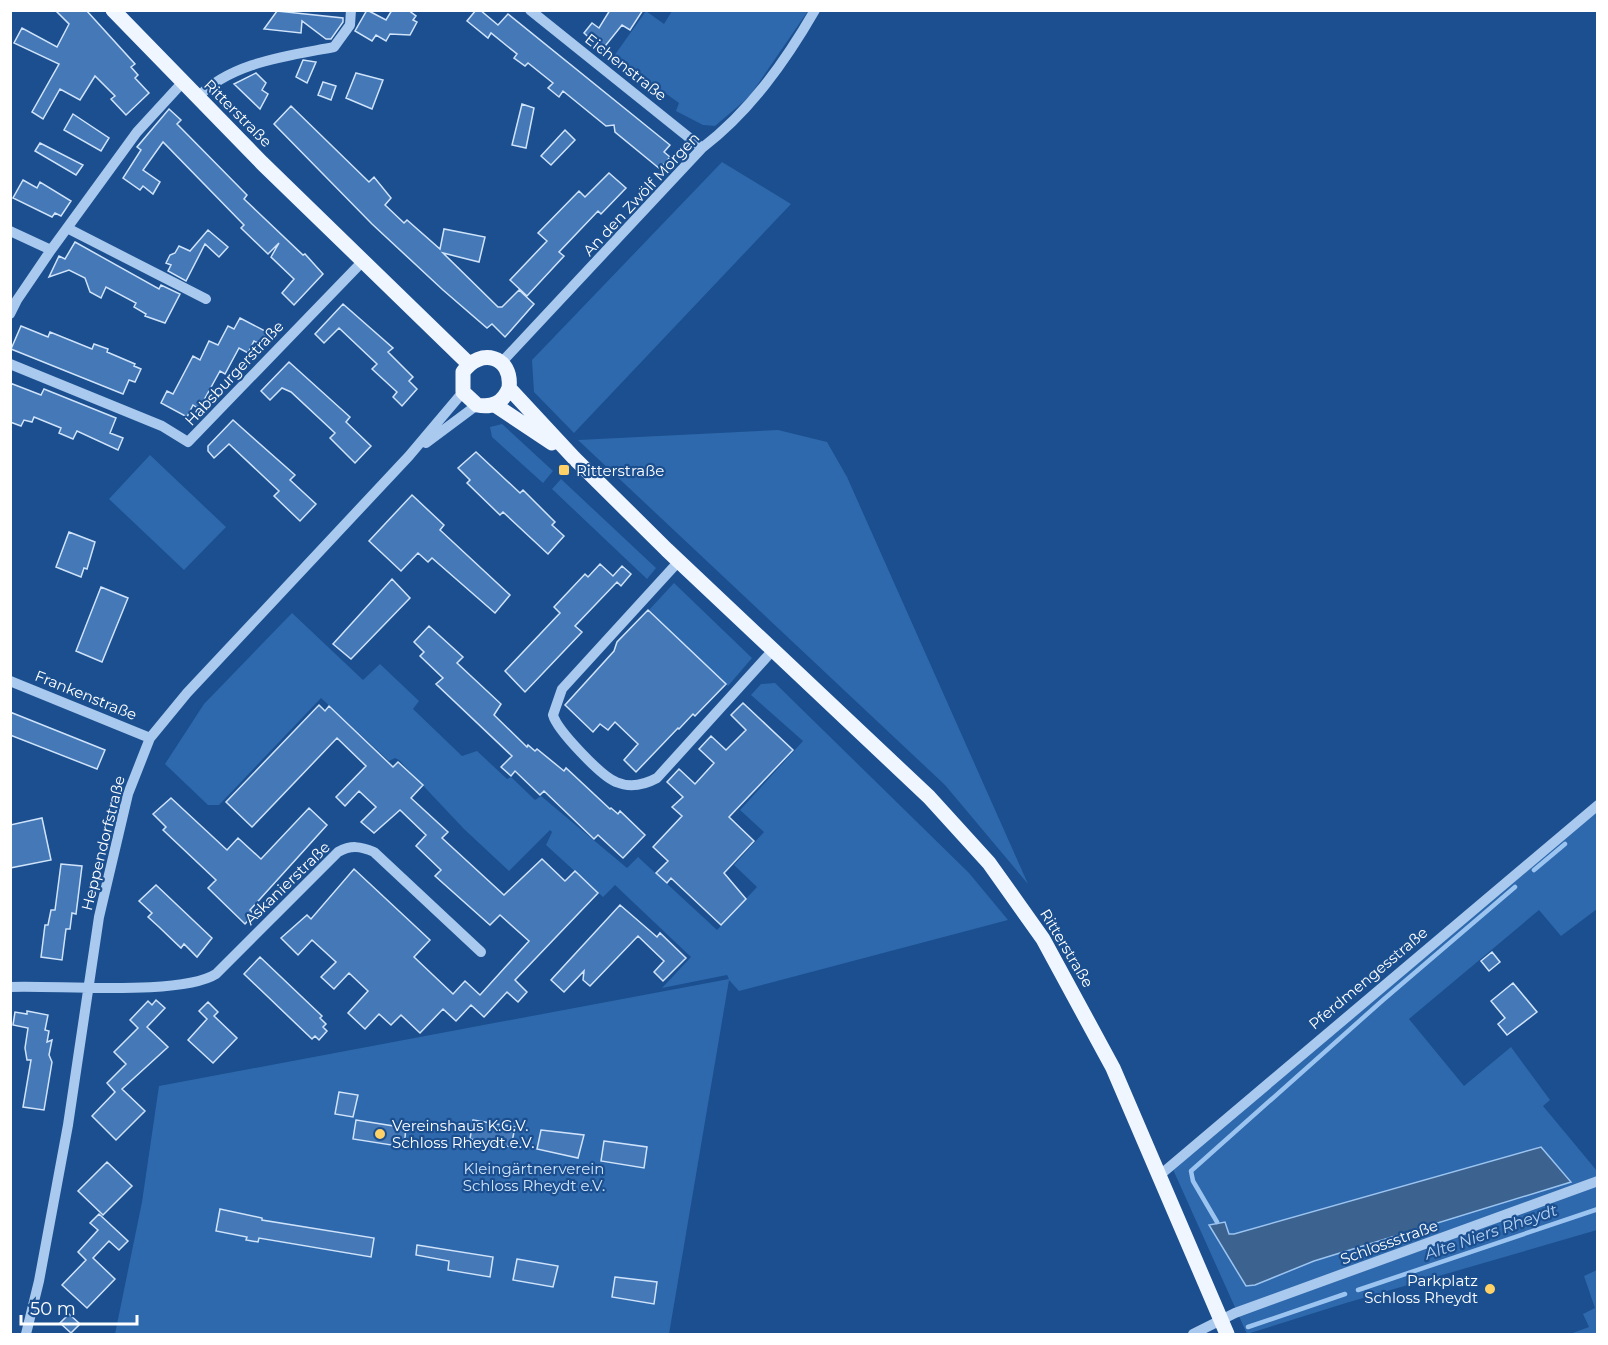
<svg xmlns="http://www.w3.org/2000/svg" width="1608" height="1345" font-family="Montserrat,sans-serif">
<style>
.green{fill:#2e69ad;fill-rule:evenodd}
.water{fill:#3c6290;stroke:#9cc4f0;stroke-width:1.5}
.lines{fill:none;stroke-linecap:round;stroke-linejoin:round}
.stream{stroke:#9cc4f0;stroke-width:4.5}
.building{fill:#4478b7;stroke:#cfe3fa;stroke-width:1.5}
.minor{stroke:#a9c9ee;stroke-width:10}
.major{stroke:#f0f6ff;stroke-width:15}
.poi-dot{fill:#ffd166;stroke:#1b4f8f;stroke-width:2}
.labels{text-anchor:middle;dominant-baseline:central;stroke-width:4.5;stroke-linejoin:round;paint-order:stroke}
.street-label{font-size:15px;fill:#fff;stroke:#1b4f8f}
.poi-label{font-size:15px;fill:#fff;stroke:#1b4f8f;text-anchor:start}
.park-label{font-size:15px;fill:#cfe3fa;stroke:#1b4f8f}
.water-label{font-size:16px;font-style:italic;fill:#b5d3f5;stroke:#1b4f8f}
</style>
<rect width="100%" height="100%" fill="#1b4f8f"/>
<path class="green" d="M646 11 664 24 672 11H808L749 97 715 126 703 125 676 111 679 103 614 56Z
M722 162 791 204 574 433 534 392 532 360Z
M502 424 553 471 543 483 492 437 490 427Z
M778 430 827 442 847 477 1028 884 945 785 578 440Z
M150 455 226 527 184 570 109 499Z
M561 479 656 568 647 579 552 489Z
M674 583 752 658 728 686 649 610Z
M292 613 363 680 380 664 419 701 413 709 462 756 477 751 507 779 511 777 535 800 541 796 627 868 638 857 717 930 757 887 734 865 764 832 740 810 803 741 751 695 761 684 775 683 969 873 1008 920 739 991 729 980 669 1334H115L142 1202 159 1086 729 979 727 975 662 988 691 957 615 885 603 897 546 845 552 832 550 830 509 871 464 829 399 760 395 758 389 761 321 698 219 805H208L165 764 204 704Z
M1597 805V909L1561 936 1539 910 1409 1019 1464 1086 1511 1047 1550 1100 1543 1106 1597 1171V1230L1346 1303 1247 1334 1171 1165ZM1571 1181 1314 1261 1247 1286 1210 1225 1227 1226 1229 1234H1234Z
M1597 1270V1334H1570L1589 1327 1583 1314 1595 1308 1584 1276Z"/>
<path class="water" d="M1541 1147 1571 1182 1314 1261 1255 1285 1246 1286 1209 1225 1225 1222 1229 1234H1234Z"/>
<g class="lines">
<path class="stream" d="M1534 870 1565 844
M1217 1222 1193 1181 1191 1171 1383 1000 1515 887
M1358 1290 1598 1209
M1248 1327 1345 1294"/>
</g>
<path class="building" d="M55 10H86L135 64 131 67 138 75 135 78 149 93 126 115 111 99 115 96 95 76 80 100 60 89 43 119 32 112 59 64 14 43 22 28 57 47 69 24Z
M367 10 386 20 392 10H408L416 16 413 20 417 22 410 35 390 34 386 41 376 35 372 41 355 31Z
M476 10H480L498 25 508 14 670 145 664 152 670 157 660 169 615 132 614 125 606 126 563 91 559 97 548 88 553 83 528 63 525 66 514 58 517 54 491 33 488 38 467 21Z
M610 10H643L630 30 622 25 602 50 584 33 592 23 599 28Z
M277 11 343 18V22L331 39H326L302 21 301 33 264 29Z
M303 60 316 62 307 83 296 77Z
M256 73 266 83 262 90 268 94 260 109 234 84Z
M356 73 383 80 372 109 346 98Z
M323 82 336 86 331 100 318 95Z
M522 104 534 108 526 148 512 145Z
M291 106 369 182 374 177 391 198 385 205 404 223 407 220 440 249 444 229 485 237 479 262 443 253 498 307H502L519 290 534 304 505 337 492 324 487 328 443 290 372 224 274 124Z
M169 109 181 120 177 124 247 195 244 199 303 255 305 254 323 274 294 305 282 293 294 279 271 257 279 243 268 254 241 228 244 225 163 142 143 170 160 182 153 194 143 186 140 190 123 178 141 150 137 147Z
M73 114 109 138 101 151 64 130Z
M565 130 575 140 551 165 541 156Z
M40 143 83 165 76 175 35 151Z
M609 173 626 188 601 214 598 211 559 252 564 256 527 296 510 280 547 241 538 233 579 191 585 197Z
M23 180 37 188 40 182 71 201 61 216 55 213 52 217 13 198Z
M208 230 228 247 219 257 205 244 186 281 168 271 171 265 166 263 170 255 175 253 179 246 190 251Z
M75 242 159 289 161 285 180 294 165 323 145 316 146 314 134 307 136 303 106 287 101 298 90 292 85 278 69 270 49 277 59 256 65 259Z
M343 304 393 348 388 352 413 377 409 381 417 389 402 406 393 397 397 392 372 369 377 364 339 328 324 343 315 334Z
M240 318 267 332 260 344 254 341 248 353 239 348 225 374 220 371 199 409 193 405 187 417 161 403 167 391 173 394 193 356 200 360 209 341 218 345 228 326 234 329Z
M21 326 48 337 50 332 92 349 94 344 108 349 107 352 135 364 134 366 141 369 135 382 129 380 123 394 11 349Z
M289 362 350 417 346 422 371 446 355 463 330 438 335 433 291 392 282 388 270 400 261 391Z
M10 383 41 395 44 389 116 418 110 433 123 438 118 450 77 431 73 439 59 433 61 428 34 417 32 422 24 420 21 426 10 422Z
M233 420 295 475 290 480 316 504 300 521 274 496 279 491 229 444 214 458 208 451V446Z
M476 452 520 493 523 490 555 522 552 525 564 536 548 554 503 512 500 515 467 483 470 480 458 468Z
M412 495 444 525 440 530 510 595 495 613 432 558 428 562 418 553 401 571 369 541Z
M69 532 95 542 87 569 84 568 81 577 56 567Z
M600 564 613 576 622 566 631 574 621 586 617 582 575 626 582 632 525 692 505 671 560 613 554 607 585 574 588 577Z
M392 579 410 598 351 659 333 644Z
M101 587 128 598 102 662 76 651Z
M648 610 726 684 695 716 693 714 679 729 678 728 636 772 624 760 638 744 615 722 608 730 600 724 593 732 565 705 614 651 617 642Z
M429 626 463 657 457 663 501 704 494 715 527 747 528 745 535 751 537 749 564 771 566 768 610 809 611 808 618 814 620 811 645 835 623 858 598 835 594 839 544 791 540 795 515 771 511 776 501 767 512 756 436 684 443 678 420 656 424 652 414 642Z
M743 703 793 750 729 817 754 841 724 873 746 899 721 925 671 878 667 883 656 873 668 861 653 847 682 816 672 807 683 797 667 782 679 769 695 784 714 763 699 749 711 736 726 750 746 730 731 715Z
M319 705 325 711 329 706 393 767 398 762 423 785 411 798 448 832 442 838 504 895 542 859 565 881 575 871 598 893 515 980 527 992 518 1002 507 992 484 1017 471 1005 456 1021 443 1009 420 1033 401 1015 391 1025 379 1014 365 1029 348 1013 368 991 349 973 334 989 321 977 336 962 312 940 298 955 281 938 307 915 311 919 354 869 430 940 414 957 453 994 465 981 480 995 529 941 500 915 490 925 435 876 441 870 416 846 426 835 400 810 374 833 361 822 376 807 359 791 345 806 336 797 366 766 337 738 252 827 226 802Z
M10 712 105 750 97 769 10 735Z
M171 798 227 850 238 838 261 859 309 808 327 825 250 910 254 914 245 924 208 888 216 880 163 830 166 827 153 814Z
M42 818 51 860 10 868V825Z
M61 864 82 866 76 914 72 913 70 929H66L62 960 41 957 45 925H48L51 910H55Z
M156 885 212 938 197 957 184 944 181 948 159 927 148 917 152 913 139 901Z
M620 905 657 937 660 933 686 958 663 981 654 972 664 961 638 936 590 986 583 980 584 971 564 992 551 980Z
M1492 952 1500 962 1489 971 1481 961Z
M260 957 322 1016 320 1018 326 1024 323 1027 327 1031 319 1040 315 1036 312 1039 244 974Z
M1513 983 1537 1012 1507 1035 1498 1024 1505 1018 1491 1001Z
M156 1000 165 1008 147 1027 168 1047 122 1089 145 1111 116 1140 92 1116 115 1092 107 1083 126 1064 114 1052 138 1028 130 1020 148 1001 152 1005Z
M208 1002 218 1012 214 1016 237 1038 213 1063 188 1040 207 1019 199 1011Z
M27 1011 48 1015 45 1030 49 1031 47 1042 52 1040 49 1055 52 1062 44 1110 23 1107 31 1060H27L25 1048 28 1028 13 1025 15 1012 27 1014Z
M339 1092 358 1095 353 1117 335 1114Z
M356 1120 406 1128 404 1147 353 1139Z
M473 1120 515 1127 511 1147 470 1139Z
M541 1130 584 1135 578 1158 537 1149Z
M604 1141 647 1147 644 1168 601 1161Z
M107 1162 132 1186 103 1215 78 1191Z
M220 1209 262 1218V1220L374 1238 371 1257 259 1238 258 1242 246 1240 247 1237 216 1231Z
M99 1214 128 1241 119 1250 109 1241 93 1258 115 1279 87 1308 62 1285 86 1260 78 1252 98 1230 90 1223Z
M417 1245 493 1257 490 1277 448 1270 449 1261 416 1255Z
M517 1259 558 1266 553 1287 513 1280Z
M615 1277 657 1282 654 1304 612 1297Z
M69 1314 80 1324 71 1333 60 1323Z"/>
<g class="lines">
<path class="minor" d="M530 10 702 148
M197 98C231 62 288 56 334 47L350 25 351 10
M67 228 206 299
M10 231 51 250
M10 314 17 300 51 250 137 132 182 83
M501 363 702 148C750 111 785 62 815 10
M10 364 162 426 188 442 362 262
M426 443 477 405
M679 561 562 689 553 715C557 730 601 776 616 782 630 788 644 785 657 778L774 649
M10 681 150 738
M10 987C58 985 181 996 216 974L338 852C351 845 360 846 374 852L481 952
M1160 1175 1598 805
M26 1334 39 1281 68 1125 99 917 128 794 150 738 187 693 409 456 463 392
M1193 1334 1235 1313 1598 1181"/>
<path class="major" d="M113 10 262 163 469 364
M509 388C503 403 492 408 477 405L463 392V372C480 347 513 356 509 388L574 458 667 550 929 797 989 863 1043 939 1113 1068 1227 1334
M495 405 552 443"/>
</g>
<g class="poi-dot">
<rect x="558" y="464" width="12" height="12" rx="3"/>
<circle cx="380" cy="1134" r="6"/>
<circle cx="1490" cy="1289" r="6"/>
</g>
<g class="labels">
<g class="street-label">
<text transform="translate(626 67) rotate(38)">Eichenstraße</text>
<text transform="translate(238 113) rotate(45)">Ritterstraße</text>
<text transform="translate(641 194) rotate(-47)">An den Zwölf Morgen</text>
<text transform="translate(234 373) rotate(-47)">Habsburgerstraße</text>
<text transform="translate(86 695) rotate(22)">Frankenstraße</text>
<text transform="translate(103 843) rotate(-76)">Heppendorfstraße</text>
<text transform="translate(287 883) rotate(-44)">Askanierstraße</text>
<text transform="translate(1067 948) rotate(59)">Ritterstraße</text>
<text transform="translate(1368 978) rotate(-40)">Pferdmengesstraße</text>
<text transform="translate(1389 1242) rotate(-20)">Schlossstraße</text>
</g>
<g class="poi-label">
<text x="576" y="470">Ritterstraße</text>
<text x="392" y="1125">Vereinshaus K.G.V.<tspan x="392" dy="17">Schloss Rheydt e.V.</tspan></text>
<text x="1478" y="1280" text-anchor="end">Parkplatz<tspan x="1478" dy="17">Schloss Rheydt</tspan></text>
</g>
<g class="park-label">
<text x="534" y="1168">Kleingärtnerverein<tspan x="534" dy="17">Schloss Rheydt e.V.</tspan></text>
</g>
<g class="water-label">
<text transform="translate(1491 1232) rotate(-19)">Alte Niers Rheydt</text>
</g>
</g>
<rect width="1608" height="1345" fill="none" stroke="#ffffff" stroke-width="24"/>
<path d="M21 1315v9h116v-9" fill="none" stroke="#ffffff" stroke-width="3"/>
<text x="30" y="1315" font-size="18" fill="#ffffff" stroke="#1b4f8f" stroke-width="4.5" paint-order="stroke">50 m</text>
</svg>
